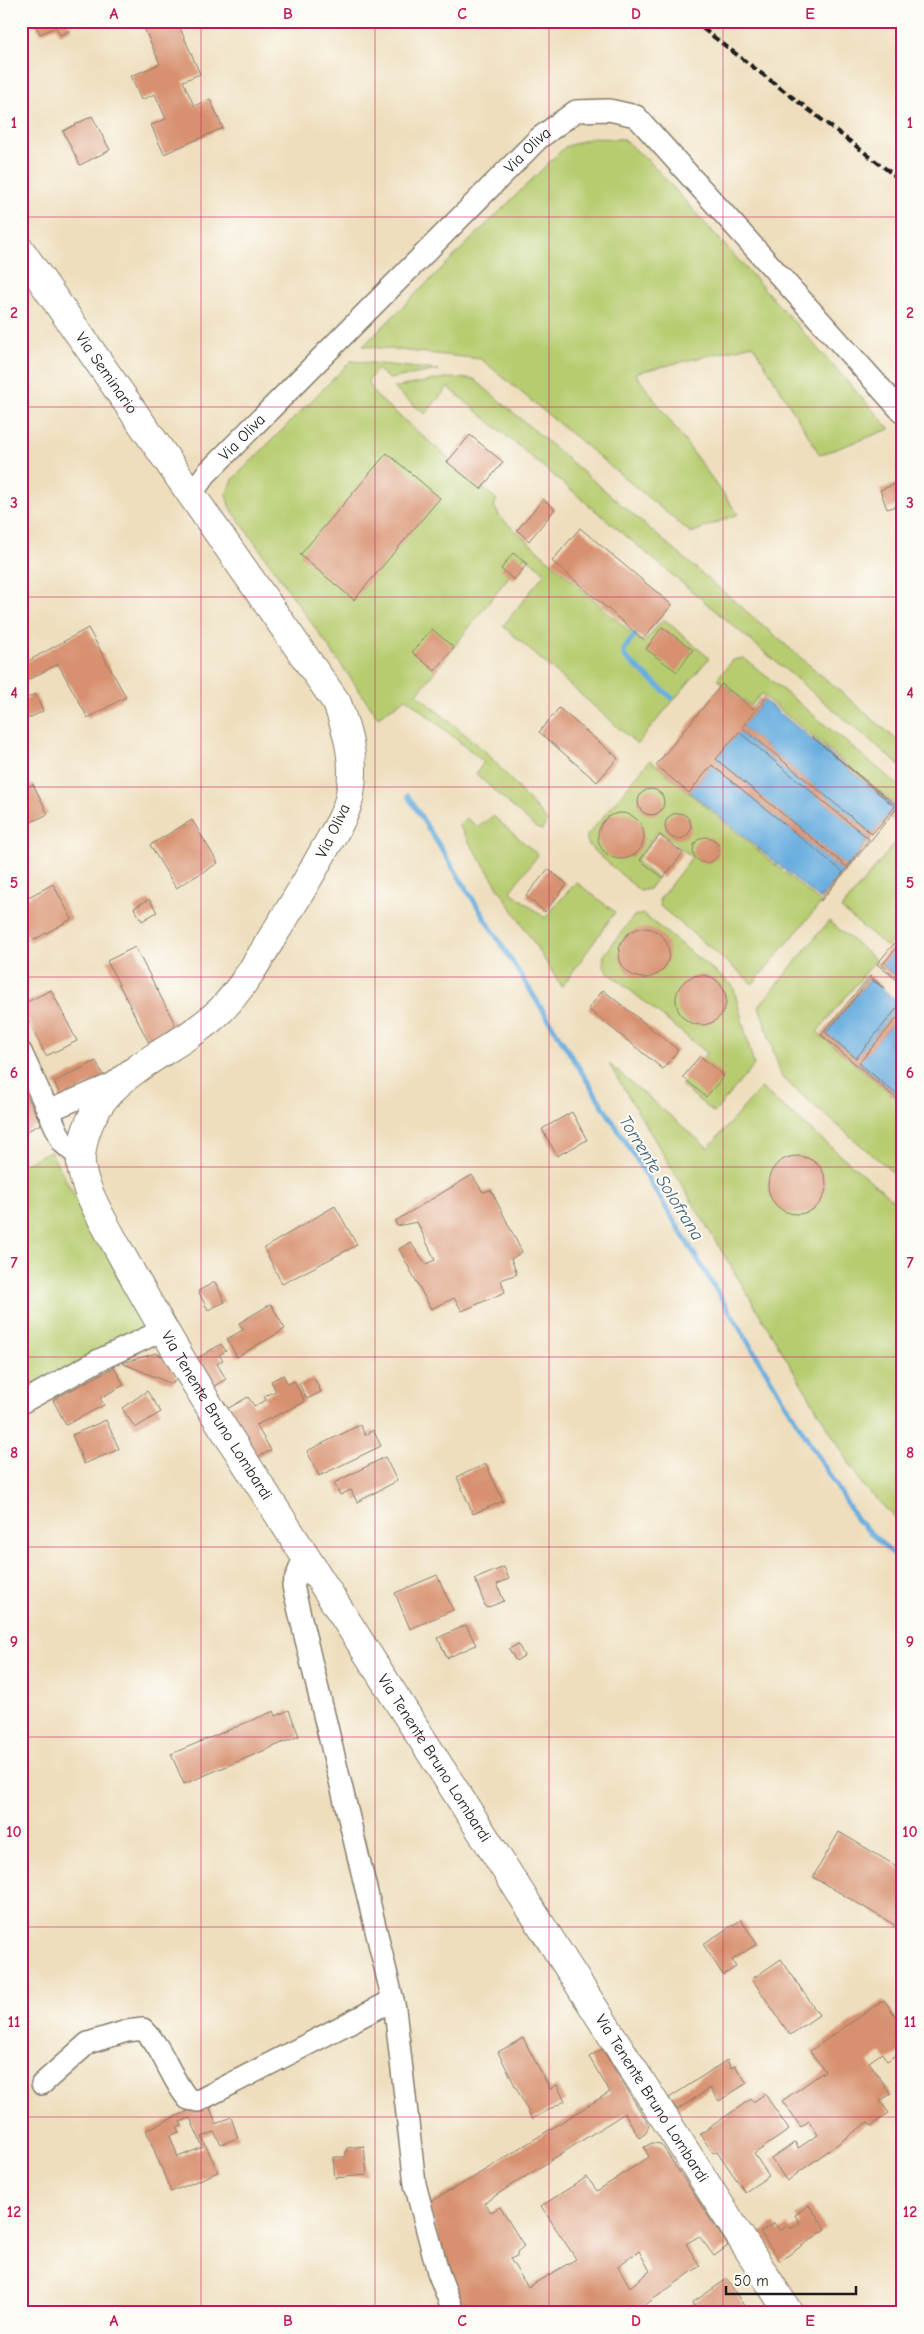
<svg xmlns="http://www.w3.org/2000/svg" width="924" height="2334" font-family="'Comic Neue',sans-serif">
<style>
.green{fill:#b7cc70;stroke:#6a7446}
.water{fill:#69aedf;stroke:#42657e}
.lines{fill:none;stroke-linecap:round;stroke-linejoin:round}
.stream{stroke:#69aedf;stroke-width:5}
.building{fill:#d89170;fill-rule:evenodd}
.minor-casing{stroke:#857d6c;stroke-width:24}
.secondary-casing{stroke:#857d6c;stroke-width:30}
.minor{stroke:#fff;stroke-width:21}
.secondary{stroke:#fff;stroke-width:28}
.rail{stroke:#1c1c1c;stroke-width:4;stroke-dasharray:8 4;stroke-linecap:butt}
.grid{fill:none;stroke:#c2185b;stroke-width:1;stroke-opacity:0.55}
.labels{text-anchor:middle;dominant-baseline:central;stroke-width:4;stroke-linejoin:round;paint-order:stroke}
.street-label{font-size:16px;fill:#1c1c1c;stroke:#fdfcf7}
.water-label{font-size:18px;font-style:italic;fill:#3f5e74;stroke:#fdfcf7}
.neatline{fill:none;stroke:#c2185b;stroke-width:2}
.grid-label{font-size:16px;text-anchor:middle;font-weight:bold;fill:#c2185b}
</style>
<rect width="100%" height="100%" fill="#fdfcf7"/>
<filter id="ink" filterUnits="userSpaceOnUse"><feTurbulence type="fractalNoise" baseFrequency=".02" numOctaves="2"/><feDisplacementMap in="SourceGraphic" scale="10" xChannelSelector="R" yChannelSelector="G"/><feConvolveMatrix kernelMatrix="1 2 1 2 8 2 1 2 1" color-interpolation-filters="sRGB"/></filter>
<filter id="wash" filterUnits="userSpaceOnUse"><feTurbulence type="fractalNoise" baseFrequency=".0096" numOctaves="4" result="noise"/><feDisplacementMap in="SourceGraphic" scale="20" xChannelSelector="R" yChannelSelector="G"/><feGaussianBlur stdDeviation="1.12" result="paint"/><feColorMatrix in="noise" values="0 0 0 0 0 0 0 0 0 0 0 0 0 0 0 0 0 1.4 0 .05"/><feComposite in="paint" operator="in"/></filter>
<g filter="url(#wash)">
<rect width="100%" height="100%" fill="#eedebd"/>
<path class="green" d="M591 138 623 139 652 164 890 429 820 455 753 345 635 373 738 514 691 533 481 359 363 346 565 147Z
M351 361 438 370 389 379 377 369 368 381 375 395 497 500 494 506 500 517 643 643 664 619 709 658 637 744 503 626 545 573 525 556 417 694 486 752 547 821 542 830 536 828 476 774 484 762 406 698 378 717 229 506 226 494 234 478Z
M445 378 474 379 903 745V768L448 387 425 414 393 388Z
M744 658 903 789V828L890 818 898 807 761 694 751 706 717 679 733 660Z
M650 760 821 903 753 984 660 906 659 900 692 857 658 831 636 861 657 878 649 889 640 891 589 846 586 837Z
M493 816 538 855 510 891 545 918 576 882 615 912 562 987 459 826 466 818 478 827Z
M896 842 903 848V928L887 947 841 909Z
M643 914 733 986 754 1065 714 1113 681 1085 707 1053 609 973 603 964 604 955 634 916Z
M829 921 876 960 817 1032 903 1104V1181L782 1078 759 1006Z
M609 1064 708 1148 761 1088 903 1208V1525L863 1486Z
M50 1151 147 1327 21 1394V1166Z"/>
<path class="water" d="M764 700 895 807 872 834 742 727Z
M739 732 869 839 847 867 716 759Z
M712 765 843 872 820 899 690 792Z
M903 940V983L882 965Z
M870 979 901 1004 856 1058 826 1033Z
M903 1011V1100L859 1063Z"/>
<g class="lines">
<path class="stream" d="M636 633 624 650V656L672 698
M408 796 630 1149 857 1520 903 1564"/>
</g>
<g id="blocks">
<path class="building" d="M34 21H68L71 30 60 35 56 27 40 34Z
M141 21H177L200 74 183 81 194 106 210 99 223 128 164 154 151 125 166 119 155 94 141 100 131 76 160 64Z
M92 116 110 150 80 165 63 131Z
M470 435 503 462 481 489 447 462Z
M387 453 440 498 354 600 300 555Z
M903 481V504L887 509 880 490Z
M543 499 555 509 529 541 517 530Z
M580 528 672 605 643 639 552 561Z
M513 553 527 564 514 580 501 569Z
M662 627 693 650 677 672 646 649Z
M88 628 126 697 88 718 58 664 24 682 21 676V665Z
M432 629 454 648 435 671 412 652Z
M722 684 753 709 763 697 765 698 742 727 872 834 895 807 811 736 898 807 821 901 820 900 843 872 712 765 689 793 656 765ZM739 732 869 839 847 867 716 759Z
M35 694 43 711 21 722V701Z
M559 708 618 758 597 782 539 732Z
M33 784 48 814 21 827V791Z
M638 802a13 13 0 1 1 26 0a13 13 0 1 1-26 0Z
M598 836a23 23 0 1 1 46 0a23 23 0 1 1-46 0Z
M665 826a13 13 0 1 1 26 0a13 13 0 1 1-26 0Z
M192 820 218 863 176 888 150 845Z
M660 835 683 853 663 878 640 860Z
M693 850a13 13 0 1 1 26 0a13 13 0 1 1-26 0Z
M548 869 567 884 545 912 526 896Z
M53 884 72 919 30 942 21 926V921L25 919 21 911V901Z
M149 899 157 912 142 921 134 908Z
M619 953a25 25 0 1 1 50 0a25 25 0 1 1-50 0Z
M903 933V940L882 965 903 983V985L877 964Z
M135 947 177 1028 149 1043 107 961Z
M676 1000a25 25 0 1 1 50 0a25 25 0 1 1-50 0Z
M870 976 884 988 870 979 826 1033 856 1058 903 1001V1011L859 1063 903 1100V1104L821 1035Z
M51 990 77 1041 46 1056 21 1005Z
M603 990 678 1050 663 1069 588 1009Z
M700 1056 724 1076 706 1097 683 1077Z
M96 1061 104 1077 62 1099 54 1082Z
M21 1084 41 1124 21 1134Z
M572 1112 587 1140 557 1156 542 1129Z
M768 1185a29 29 0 1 1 58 0a29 29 0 1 1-58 0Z
M472 1175 483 1192 491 1190 522 1252 511 1259 517 1274 501 1280 505 1292 462 1311 454 1298 431 1309 399 1249 410 1242 426 1264 435 1260 417 1222 397 1226 395 1221Z
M335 1206 357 1245 282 1284 264 1248Z
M215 1282 225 1302 208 1310 198 1291Z
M271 1304 285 1329 237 1357 227 1339 243 1330 239 1323Z
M221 1344 226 1351 219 1355 223 1360 217 1364 226 1379 213 1387 196 1359Z
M156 1353 168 1359 177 1378 172 1384 122 1363Z
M114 1367 124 1385 100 1398 104 1405 66 1425 53 1400Z
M283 1375 288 1384 294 1381 305 1402 256 1425 271 1450 256 1458 227 1409 248 1397 254 1406 266 1400 264 1396 276 1391 271 1381Z
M314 1378 321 1392 307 1399 299 1384Z
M147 1391 161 1412 135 1428 122 1408Z
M106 1420 119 1449 84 1464 72 1435Z
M360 1425 365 1435 373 1430 381 1446 319 1476 307 1451Z
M385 1457 397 1481 357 1502 351 1490 340 1495 334 1483Z
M486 1464 503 1501 473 1514 457 1477Z
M504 1567 509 1579 497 1584 504 1601 486 1608 475 1579Z
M437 1575 453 1610 410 1629 395 1593Z
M466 1625 476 1645 447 1658 438 1638Z
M518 1644 524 1656 516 1661 509 1649Z
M289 1710 299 1736 184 1784 171 1754 274 1711 276 1716Z
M839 1832 903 1870V1930L813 1877Z
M741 1920 757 1944 732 1960 736 1967 723 1975 703 1944Z
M781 1959 819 2015 790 2035 752 1979Z
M884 2000 903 2027V2050L887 2061 882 2053 869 2062 891 2094 880 2101 889 2113 871 2126 868 2122 787 2181 771 2159 795 2142 798 2148 818 2135 809 2121 801 2127 782 2101 825 2071 810 2051Z
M523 2038 550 2089 557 2085 565 2101 532 2119 498 2052Z
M602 2049 649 2125 646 2133 639 2138 625 2113 484 2203 491 2212 500 2207 524 2246 517 2252V2256L510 2259 528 2287 576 2259 541 2206 587 2177 597 2191 649 2157 644 2147 652 2143 661 2144 728 2246 714 2256 699 2236 686 2244 700 2266 634 2313H463L452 2287 428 2203 469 2180 610 2092 589 2057ZM639 2251 650 2271 630 2287 618 2266Z
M727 2060 731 2068 735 2066 747 2083 719 2101 710 2088 677 2110 669 2098Z
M765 2094 789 2130 754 2154 769 2176 745 2192 717 2151 713 2153 700 2134 751 2099 753 2102Z
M208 2102 216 2124 231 2117 238 2138 221 2144 214 2132 202 2137 218 2172 171 2192 146 2130ZM190 2118 203 2147 178 2157 170 2136 179 2132 177 2128 182 2126 180 2122Z
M364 2146 367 2175 335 2178 333 2157H345L347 2148Z
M809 2205 826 2229 780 2261 760 2232 774 2223 780 2231 788 2225 791 2229 800 2223 795 2215Z
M727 2279 744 2306 734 2313H698L692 2303Z"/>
</g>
</g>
<g filter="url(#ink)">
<use href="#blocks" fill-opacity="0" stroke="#857d6c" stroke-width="1"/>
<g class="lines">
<g class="minor-casing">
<g id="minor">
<path id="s1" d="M192 493 206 474 538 139 576 111 609 110 636 116 903 413"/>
<path d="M21 1052 63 1143 80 1158"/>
<path d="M48 1111 117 1082"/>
<path d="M21 1403 99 1360 163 1330"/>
<path d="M305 1555 293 1586 395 2009 415 2184 438 2272 454 2313"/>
<path d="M42 2084 88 2043 127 2031 143 2029C164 2049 170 2078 188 2099L198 2101 393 2000"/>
</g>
</g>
<g class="secondary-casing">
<g id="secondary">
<path id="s2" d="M21 251 337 703C348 733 356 762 350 794 347 814 333 834 323 852 308 880 291 908 273 936 258 961 242 988 222 1009 171 1059 88 1073 81 1157 78 1182 109 1231 121 1254 151 1308 181 1360 213 1412L789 2313"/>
</g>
</g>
<use href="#minor" class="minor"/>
<use href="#secondary" class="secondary"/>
<path class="rail" d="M693 21 903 182"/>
</g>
</g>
<path class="grid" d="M201 21V2313M375 21V2313M549 21V2313M723 21V2313M21 217H903M21 407H903M21 597H903M21 787H903M21 977H903M21 1167H903M21 1357H903M21 1547H903M21 1737H903M21 1927H903M21 2117H903"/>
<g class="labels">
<g class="street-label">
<text stroke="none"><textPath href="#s1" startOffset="480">Via Oliva</textPath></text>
<text stroke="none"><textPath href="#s2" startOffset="149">Via Seminario</textPath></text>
<text stroke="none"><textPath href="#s1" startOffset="75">Via Oliva</textPath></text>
<text transform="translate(333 831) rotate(-64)">Via Oliva</text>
<text stroke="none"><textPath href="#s2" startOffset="1402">Via Tenente Bruno Lombardi</textPath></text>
<text stroke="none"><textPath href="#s2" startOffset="1808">Via Tenente Bruno Lombardi</textPath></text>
<text stroke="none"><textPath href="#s2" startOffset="2212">Via Tenente Bruno Lombardi</textPath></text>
</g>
<g class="water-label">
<text transform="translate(661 1178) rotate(58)">Torrente Solofrana</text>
</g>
</g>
<rect width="924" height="2334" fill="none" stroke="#fdfcf7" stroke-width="55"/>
<path d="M726 2286v8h130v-8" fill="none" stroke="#1c1c1c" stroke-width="2.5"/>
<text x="734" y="2286" font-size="15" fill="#1c1c1c" stroke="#fdfcf7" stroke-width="4" paint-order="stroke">50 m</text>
<rect x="28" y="28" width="868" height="2278" class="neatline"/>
<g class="grid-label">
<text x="114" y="19">A</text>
<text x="288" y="19">B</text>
<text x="462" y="19">C</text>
<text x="636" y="19">D</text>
<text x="810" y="19">E</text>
<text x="14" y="128">1</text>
<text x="910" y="128">1</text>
<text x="14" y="318">2</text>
<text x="910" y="318">2</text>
<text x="14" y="508">3</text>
<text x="910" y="508">3</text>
<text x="14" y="698">4</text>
<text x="910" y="698">4</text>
<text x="14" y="888">5</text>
<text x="910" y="888">5</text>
<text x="14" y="1078">6</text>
<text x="910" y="1078">6</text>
<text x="14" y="1268">7</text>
<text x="910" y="1268">7</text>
<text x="14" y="1458">8</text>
<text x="910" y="1458">8</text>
<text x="14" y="1647">9</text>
<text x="910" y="1647">9</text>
<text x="14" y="1837">10</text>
<text x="910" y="1837">10</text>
<text x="14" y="2027">11</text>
<text x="910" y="2027">11</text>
<text x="14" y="2217">12</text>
<text x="910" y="2217">12</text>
<text x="114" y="2326">A</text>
<text x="288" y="2326">B</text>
<text x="462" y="2326">C</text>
<text x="636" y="2326">D</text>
<text x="810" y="2326">E</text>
</g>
</svg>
